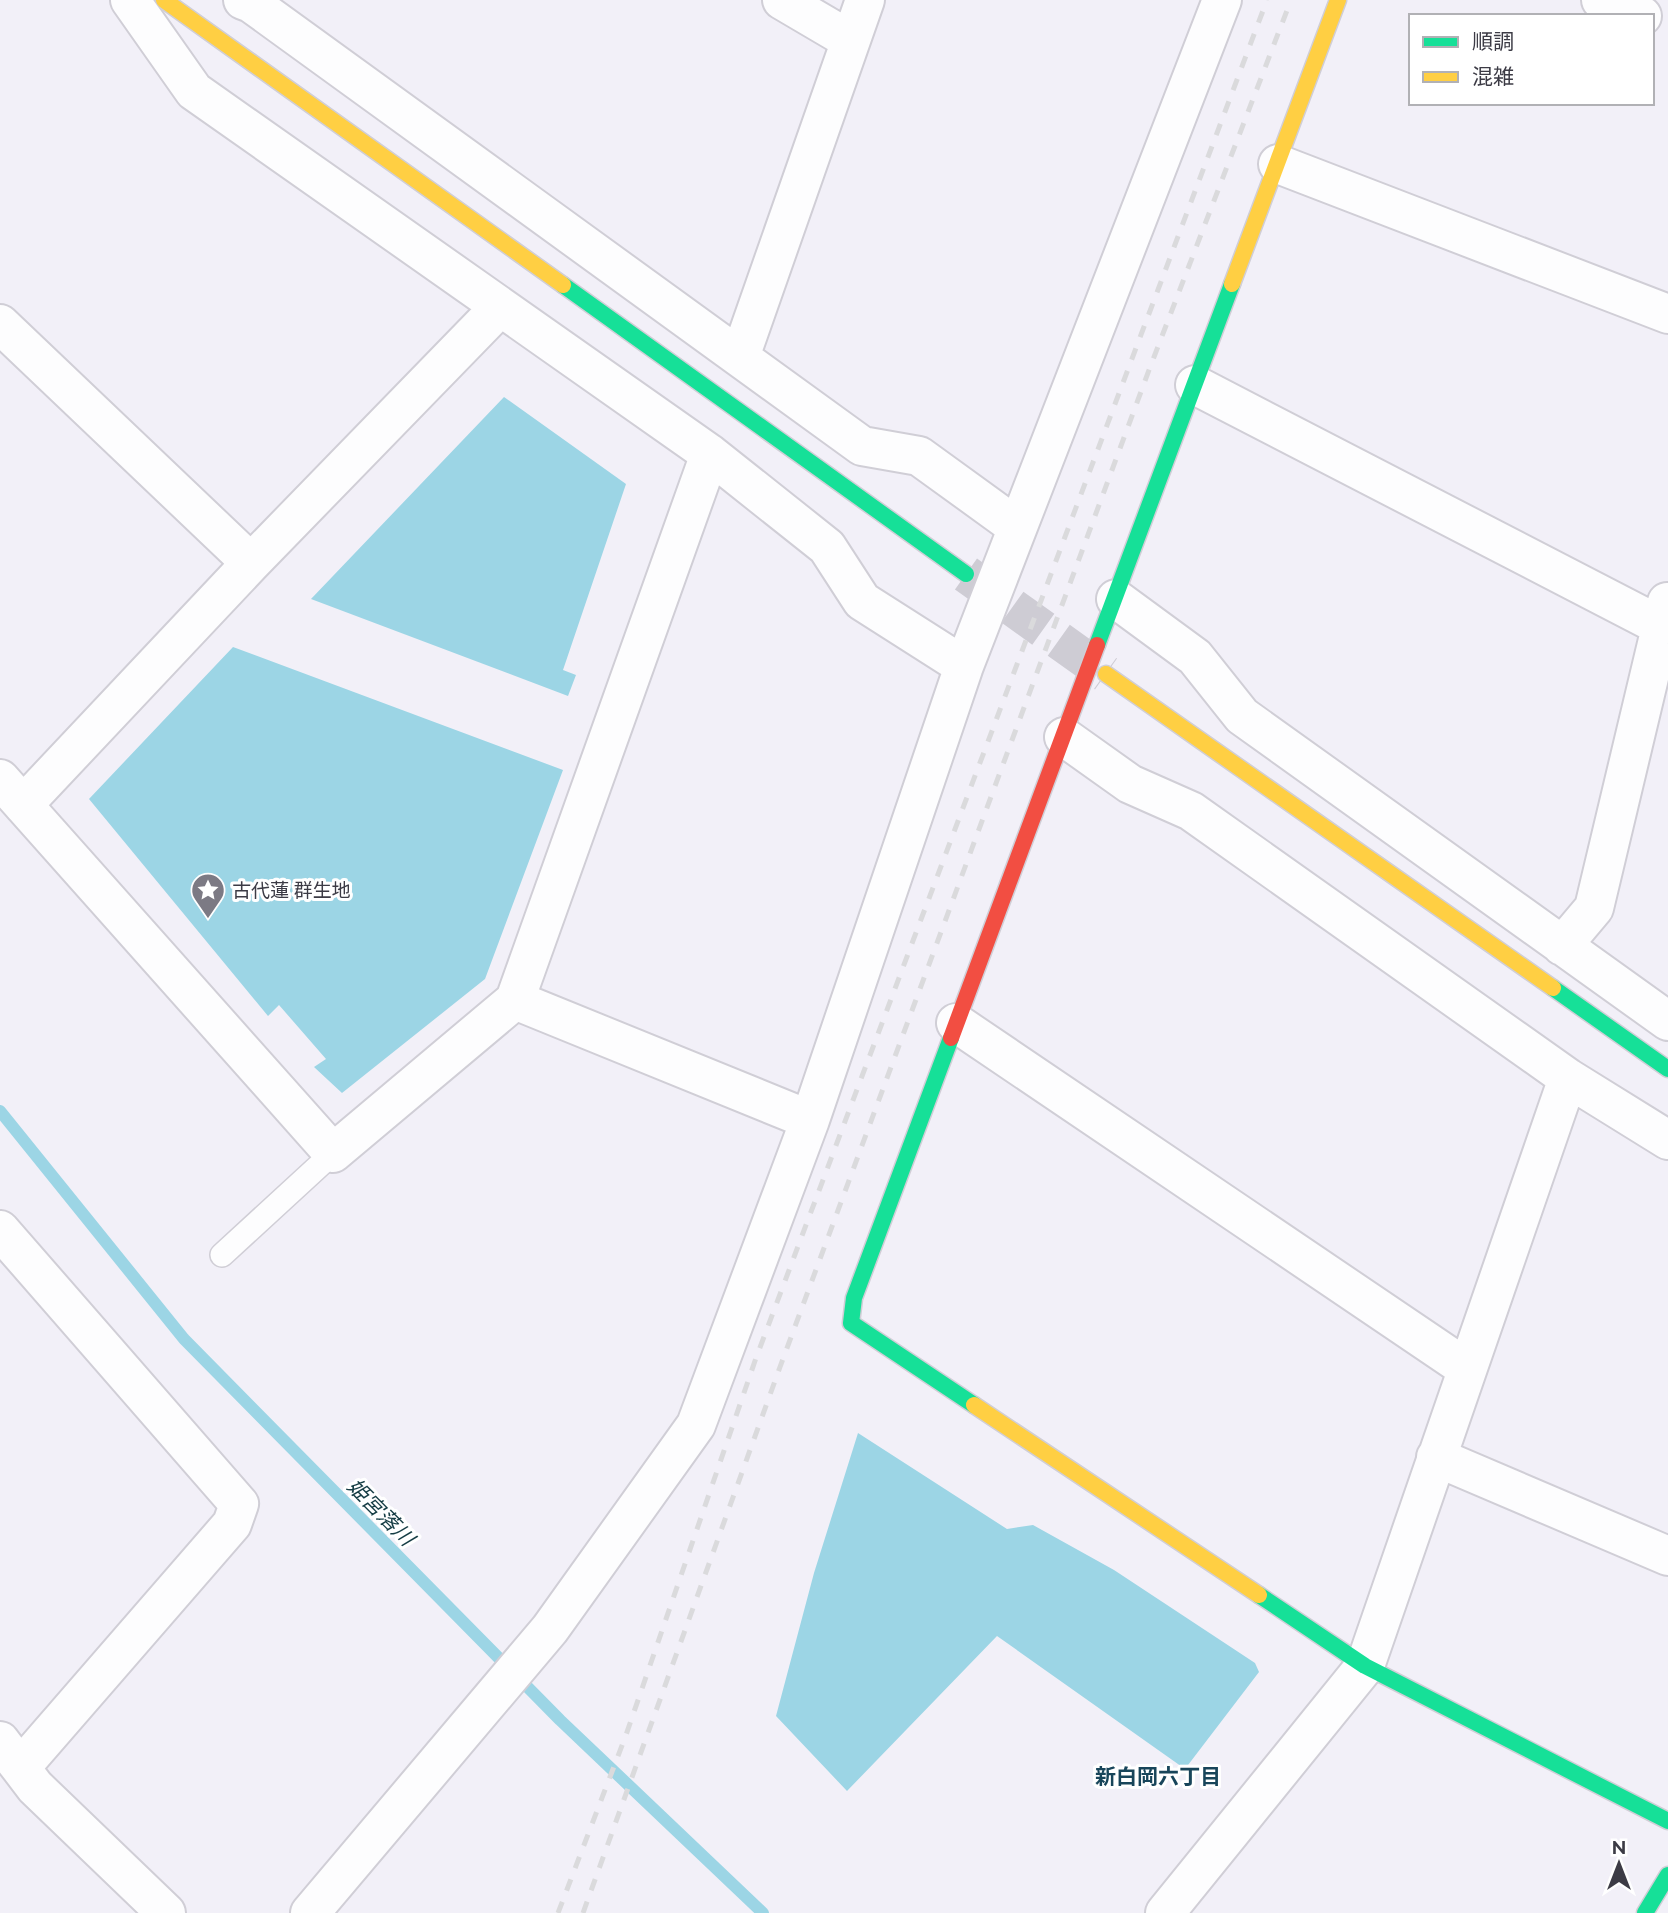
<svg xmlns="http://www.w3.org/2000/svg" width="1668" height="1913" font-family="Raleway,'Noto Sans JP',sans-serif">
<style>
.water{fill:#9cd5e5}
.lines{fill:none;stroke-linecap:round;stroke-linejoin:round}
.stream{stroke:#9cd5e5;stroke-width:12}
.secondary-tunnel{stroke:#ceccd4;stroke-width:38;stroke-dasharray:38 19;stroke-linecap:butt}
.lane-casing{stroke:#d0ced6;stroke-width:26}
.street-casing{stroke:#d0ced6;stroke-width:42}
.fast-casing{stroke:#d0ced6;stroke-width:19}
.slow-casing{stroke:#d0ced6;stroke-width:19}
.jam-casing{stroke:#d0ced6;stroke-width:19}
.lane{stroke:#fdfdfe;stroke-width:23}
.street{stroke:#fdfdfe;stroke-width:38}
.fast{stroke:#16e098;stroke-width:16}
.slow{stroke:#ffcf43;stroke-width:16}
.jam{stroke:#f24e42;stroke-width:16}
.rail{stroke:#dadadc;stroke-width:5;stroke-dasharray:12 12;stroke-linecap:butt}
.labels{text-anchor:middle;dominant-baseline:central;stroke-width:6;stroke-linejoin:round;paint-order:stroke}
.poi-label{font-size:19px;fill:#3c3b45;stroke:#fff;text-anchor:start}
.water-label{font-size:21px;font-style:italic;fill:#153c44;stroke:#fff}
.neighbourhood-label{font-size:21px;font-weight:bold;fill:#18455a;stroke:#fff}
</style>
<rect width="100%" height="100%" fill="#f2f0f8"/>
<path class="water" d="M504 397 626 484 563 670 576 675 568 696 311 599Z
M233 647 563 770 485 979 342 1093 314 1067 326 1059 279 1005 268 1016 89 799Z
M858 1433 1007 1529 1033 1525 1114 1570 1255 1663 1259 1672 1185 1769 997 1636 847 1791 776 1716 814 1573Z"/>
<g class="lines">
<path class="stream" d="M0 1111 184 1339 560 1720 763 1913"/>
<path class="secondary-tunnel" d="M966 574 1106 674"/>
<g class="lane-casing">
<path id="lane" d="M222 1255 333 1153"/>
</g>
<g class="street-casing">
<path id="street" d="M130 0 194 91 710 454 827 547 862 601 964 666
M243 0 251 3 862 446 919 456 1017 527
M782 0 850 40
M1601 0 1642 16
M1278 164 1668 314
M0 324 251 563
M740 357 865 0
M1195 385 1661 626
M1116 599 1195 657 1242 716 1668 1021
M1064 737 1130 784 1191 811 1568 1078 1668 1140
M0 779 333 1153 515 1000 710 454
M23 805 251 563 500 307
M1562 946 1594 908 1667 602
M515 1000 810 1120
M956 1023 1466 1368
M0 1230 239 1504 232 1524 21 1767
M1436 1457 1668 1556
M0 1741 35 1787 166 1913
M310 1913 550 1629 696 1425 810 1120 964 666 1222 0
M1165 1913 1365 1666 1568 1078"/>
</g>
<g class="fast-casing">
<path id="fast" d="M563 285 966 574
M1097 645 1232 284
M1553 988 1668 1069
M951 1038 854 1298 851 1323 974 1405
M1259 1595 1365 1666 1668 1821
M1645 1913 1668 1875"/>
</g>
<g class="slow-casing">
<path id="slow" d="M164 0 563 285
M1232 284 1338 0
M1106 674 1553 988
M974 1405 1259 1595"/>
</g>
<g class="jam-casing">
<path id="jam" d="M951 1038 1097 645"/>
</g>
<use href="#lane" class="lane"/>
<use href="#street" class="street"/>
<use href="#fast" class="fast"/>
<use href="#slow" class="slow"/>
<use href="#jam" class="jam"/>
<path class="rail" d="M558 1913 626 1735 756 1358 1267 0
M583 1913 780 1367 1149 370 1291 0"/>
</g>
<defs>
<g id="sight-pin" transform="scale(1.75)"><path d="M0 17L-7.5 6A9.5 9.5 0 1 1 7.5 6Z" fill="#7c7a84" stroke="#fff"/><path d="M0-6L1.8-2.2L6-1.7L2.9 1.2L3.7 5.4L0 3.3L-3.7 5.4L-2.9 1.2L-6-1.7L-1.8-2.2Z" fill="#fff"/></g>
</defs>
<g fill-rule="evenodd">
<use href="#sight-pin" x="208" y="890"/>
</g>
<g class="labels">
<g class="poi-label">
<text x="232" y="890">古代蓮 群生地</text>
</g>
<g class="water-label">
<text transform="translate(381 1512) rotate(45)">姫宮落川</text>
</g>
<g class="neighbourhood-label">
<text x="1158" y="1776">新白岡六丁目</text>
</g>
</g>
<rect x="1409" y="14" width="245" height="91" fill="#ffffff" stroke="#b1b1b5" stroke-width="2"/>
<rect x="1423" y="37" width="35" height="10" fill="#16e098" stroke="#b1b1b5" stroke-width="2"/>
<text x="1472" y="49" font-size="21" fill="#3c3b45">順調</text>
<rect x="1423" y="72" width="35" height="10" fill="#ffcf43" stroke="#b1b1b5" stroke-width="2"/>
<text x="1472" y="84" font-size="21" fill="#3c3b45">混雑</text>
<g transform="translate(1619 1864)" stroke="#ffffff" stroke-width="5" paint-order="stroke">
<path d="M0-5L12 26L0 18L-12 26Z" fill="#3c3b45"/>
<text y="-10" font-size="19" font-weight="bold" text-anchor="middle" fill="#3c3b45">N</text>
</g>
</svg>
